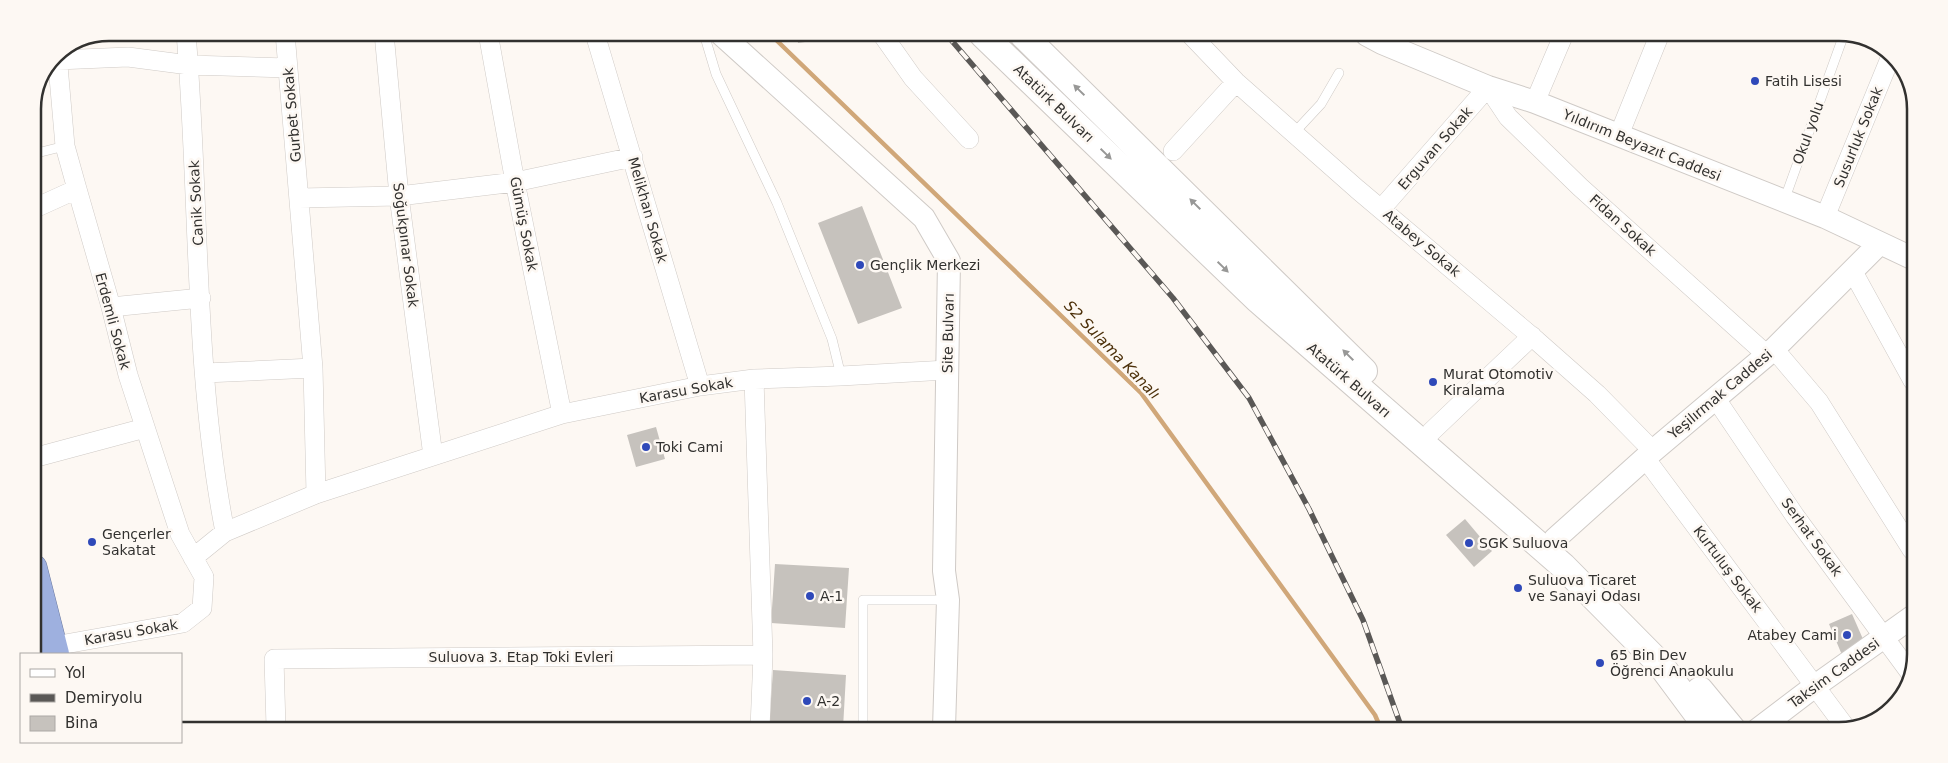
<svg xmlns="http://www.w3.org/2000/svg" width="1948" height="763" font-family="'DejaVu Sans',sans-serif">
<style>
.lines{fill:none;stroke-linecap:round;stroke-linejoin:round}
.stream{stroke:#d0a779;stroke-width:4.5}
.building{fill:#c6c2bd}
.service-casing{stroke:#cfcac6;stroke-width:10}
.minor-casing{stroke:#cfcac6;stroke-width:20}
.tertiary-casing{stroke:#cfcac6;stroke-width:24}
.secondary-casing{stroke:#cfcac6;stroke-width:28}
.trunk-casing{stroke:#69779c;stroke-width:29}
.service{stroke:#fff;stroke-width:9}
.minor{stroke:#fff;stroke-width:19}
.tertiary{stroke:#fff;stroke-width:22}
.secondary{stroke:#fff;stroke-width:26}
.trunk{stroke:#9eb0df;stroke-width:28}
.rail-casing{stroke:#5a5856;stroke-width:5.5}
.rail{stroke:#fdf8f3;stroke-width:4;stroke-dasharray:11;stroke-linecap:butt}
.oneway{fill:#989897}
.poi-dot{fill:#2f49b9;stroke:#fdf8f3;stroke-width:2}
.labels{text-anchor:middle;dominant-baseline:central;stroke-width:5;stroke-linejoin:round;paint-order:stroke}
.poi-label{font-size:14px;fill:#32312f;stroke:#fdf8f3;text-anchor:start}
.street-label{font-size:14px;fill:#32312f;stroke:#fdf8f3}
.water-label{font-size:15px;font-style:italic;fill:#4c300a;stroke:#fdf8f3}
.rim{fill:none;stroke:#32312f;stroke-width:2.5}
</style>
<rect width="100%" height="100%" fill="#fdf8f3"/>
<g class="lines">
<path class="stream" d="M770 34 1141 393 1375 715 1381 729"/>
</g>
<path class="building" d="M797 34H825L826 39 798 43Z
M862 206 902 308 858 324 818 223Z
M656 427 665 459 636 467 627 435Z
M1465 519 1492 551 1474 567 1446 535Z
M775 564 849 568 845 628 771 623Z
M1852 614 1866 646 1842 655 1829 624Z
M773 670 846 675 843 728H769Z"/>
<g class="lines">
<g class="service-casing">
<path id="service" d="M704 34 716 74 777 203 832 339 841 376
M1294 133 1321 104 1339 73
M33 154 65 146
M1784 201 1843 37
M863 728V600H948"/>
</g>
<g class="minor-casing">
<path id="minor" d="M186 33C200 199 193 368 225 532
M384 33 399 196 433 456
M488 33 515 182 562 414
M595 34 700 386
M882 34 913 78 969 139
M1191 35 1236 82 1357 189 1537 341 1597 394 1653 451
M57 60 128 57 189 65 288 68
M1535 102 1563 36
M1619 135 1659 36
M1173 151 1236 82
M299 198 399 196 515 182 633 157
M33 209 77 189
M1381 209 1488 87 1508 117 1580 187 1767 355
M1825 217 1891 56
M1852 270 1913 381
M111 307 201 298
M1774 349 1819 402 1912 550
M313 368 316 494
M205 373 313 368 285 33
M754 379 763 655 760 728
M1716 399 1795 516 1911 674
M1431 432 1532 336
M33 458 145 428
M1645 458 1846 728
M193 558 225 532 316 494 562 414 700 386 754 379 841 376 947 370
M54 646 183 623 202 608 204 577 180 534 128 375 111 307 77 189 65 146 57 54
M276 727 274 659 763 655"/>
</g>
<g class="tertiary-casing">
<path id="tertiary" d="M721 34 924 218 949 261 944 571 948 600 944 728
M1367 35 1382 43 1488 87 1535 102 1825 217 1914 259
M1555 539 1653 451 1774 349 1880 243
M1757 730 1815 686 1912 617"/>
</g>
<g class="secondary-casing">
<path id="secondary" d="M983 35 1257 299 1563 566 1660 664 1709 730
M1023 35 1364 371
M1700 690 1733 730"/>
</g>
<g class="trunk-casing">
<path id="trunk" d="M33 568 55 654"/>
</g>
<use href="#service" class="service"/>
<use href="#minor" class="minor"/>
<use href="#tertiary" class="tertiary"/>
<use href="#secondary" class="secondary"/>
<use href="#trunk" class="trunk"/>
<g class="rail-casing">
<path id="rail" d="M946 34 1173 298 1249 398 1309 509 1363 620 1402 729"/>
</g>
<use href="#rail" class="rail"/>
</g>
<defs><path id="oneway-solid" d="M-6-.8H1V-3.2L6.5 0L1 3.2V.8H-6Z" transform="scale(1.25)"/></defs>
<g class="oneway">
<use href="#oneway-solid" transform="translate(1079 90) rotate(-136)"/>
<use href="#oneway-solid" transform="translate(1106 154) rotate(44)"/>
<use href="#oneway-solid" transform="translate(1195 204) rotate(-135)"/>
<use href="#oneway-solid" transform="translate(1223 267) rotate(44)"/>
<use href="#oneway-solid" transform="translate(1348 355) rotate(-135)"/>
</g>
<g class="poi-dot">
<circle cx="1755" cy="81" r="5"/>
<circle cx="860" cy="265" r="5"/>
<circle cx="1433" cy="382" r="5"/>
<circle cx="646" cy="447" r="5"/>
<circle cx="92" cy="542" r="5"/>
<circle cx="1469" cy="543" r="5"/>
<circle cx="1518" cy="588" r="5"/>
<circle cx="810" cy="596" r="5"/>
<circle cx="1847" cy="635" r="5"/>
<circle cx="1600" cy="663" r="5"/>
<circle cx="807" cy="701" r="5"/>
</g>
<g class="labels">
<g class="poi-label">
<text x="1765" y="81">Fatih Lisesi</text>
<text x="870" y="265">Gençlik Merkezi</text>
<text x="1443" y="374">Murat Otomotiv<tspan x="1443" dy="16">Kiralama</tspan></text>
<text x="656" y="447">Toki Cami</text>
<text x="102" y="534">Gençerler<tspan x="102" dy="16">Sakatat</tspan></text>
<text x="1479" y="543">SGK Suluova</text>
<text x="1528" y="580">Suluova Ticaret<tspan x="1528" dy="16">ve Sanayi Odası</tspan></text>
<text x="820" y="596">A-1</text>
<text x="1837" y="635" text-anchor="end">Atabey Cami</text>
<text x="1610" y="655">65 Bin Dev<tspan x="1610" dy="16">Öğrenci Anaokulu</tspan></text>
<text x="817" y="701">A-2</text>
</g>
<g class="street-label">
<text transform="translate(1054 103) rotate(44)">Atatürk Bulvarı</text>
<text transform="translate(292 115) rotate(-95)">Gurbet Sokak</text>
<text transform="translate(1808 133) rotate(-70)">Okul yolu</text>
<text transform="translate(1858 137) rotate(-68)">Susurluk Sokak</text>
<text transform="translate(1642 145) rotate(22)">Yıldırım Beyazıt Caddesi</text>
<text transform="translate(1435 148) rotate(-49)">Erguvan Sokak</text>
<text transform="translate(196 203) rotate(-93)">Canik Sokak</text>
<text transform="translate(648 210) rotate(74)">Melikhan Sokak</text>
<text transform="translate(524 224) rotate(79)">Gümüş Sokak</text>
<text transform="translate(1623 225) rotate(42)">Fidan Sokak</text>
<text transform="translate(1422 243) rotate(40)">Atabey Sokak</text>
<text transform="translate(406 245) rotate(83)">Soğukpınar Sokak</text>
<text transform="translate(113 321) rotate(75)">Erdemli Sokak</text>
<text transform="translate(948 333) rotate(-89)">Site Bulvarı</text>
<text transform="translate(1349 380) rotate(41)">Atatürk Bulvarı</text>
<text transform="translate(686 390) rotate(-10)">Karasu Sokak</text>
<text transform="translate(1720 394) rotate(-40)">Yeşilırmak Caddesi</text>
<text transform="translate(1812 537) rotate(54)">Serhat Sokak</text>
<text transform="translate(1728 569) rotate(53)">Kurtuluş Sokak</text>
<text transform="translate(131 632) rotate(-10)">Karasu Sokak</text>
<text x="521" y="657">Suluova 3. Etap Toki Evleri</text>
<text transform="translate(1834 673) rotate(-36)">Taksim Caddesi</text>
</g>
<g class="water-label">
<text transform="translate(1112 350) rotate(46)">S2 Sulama Kanalı</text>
</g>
</g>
<path d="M0 0H1948V763H0ZM109 41H1839A68 68 0 0 1 1907 109V654A68 68 0 0 1 1839 722H109A68 68 0 0 1 41 654V109A68 68 0 0 1 109 41Z" fill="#fdf8f3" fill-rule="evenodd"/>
<path class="rim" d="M109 41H1839A68 68 0 0 1 1907 109V654A68 68 0 0 1 1839 722H109A68 68 0 0 1 41 654V109A68 68 0 0 1 109 41Z"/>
<rect x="20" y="653" width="162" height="90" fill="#fdf8f3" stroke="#aca8a5"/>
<rect x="30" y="669" width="25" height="8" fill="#ffffff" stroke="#aca8a5"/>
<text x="65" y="678" font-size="15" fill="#32312f">Yol</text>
<rect x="30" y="694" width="25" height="8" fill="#5a5856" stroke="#aca8a5"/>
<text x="65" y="703" font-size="15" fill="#32312f">Demiryolu</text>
<rect x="30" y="716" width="25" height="15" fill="#c6c2bd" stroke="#aca8a5"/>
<text x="65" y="728" font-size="15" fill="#32312f">Bina</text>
</svg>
